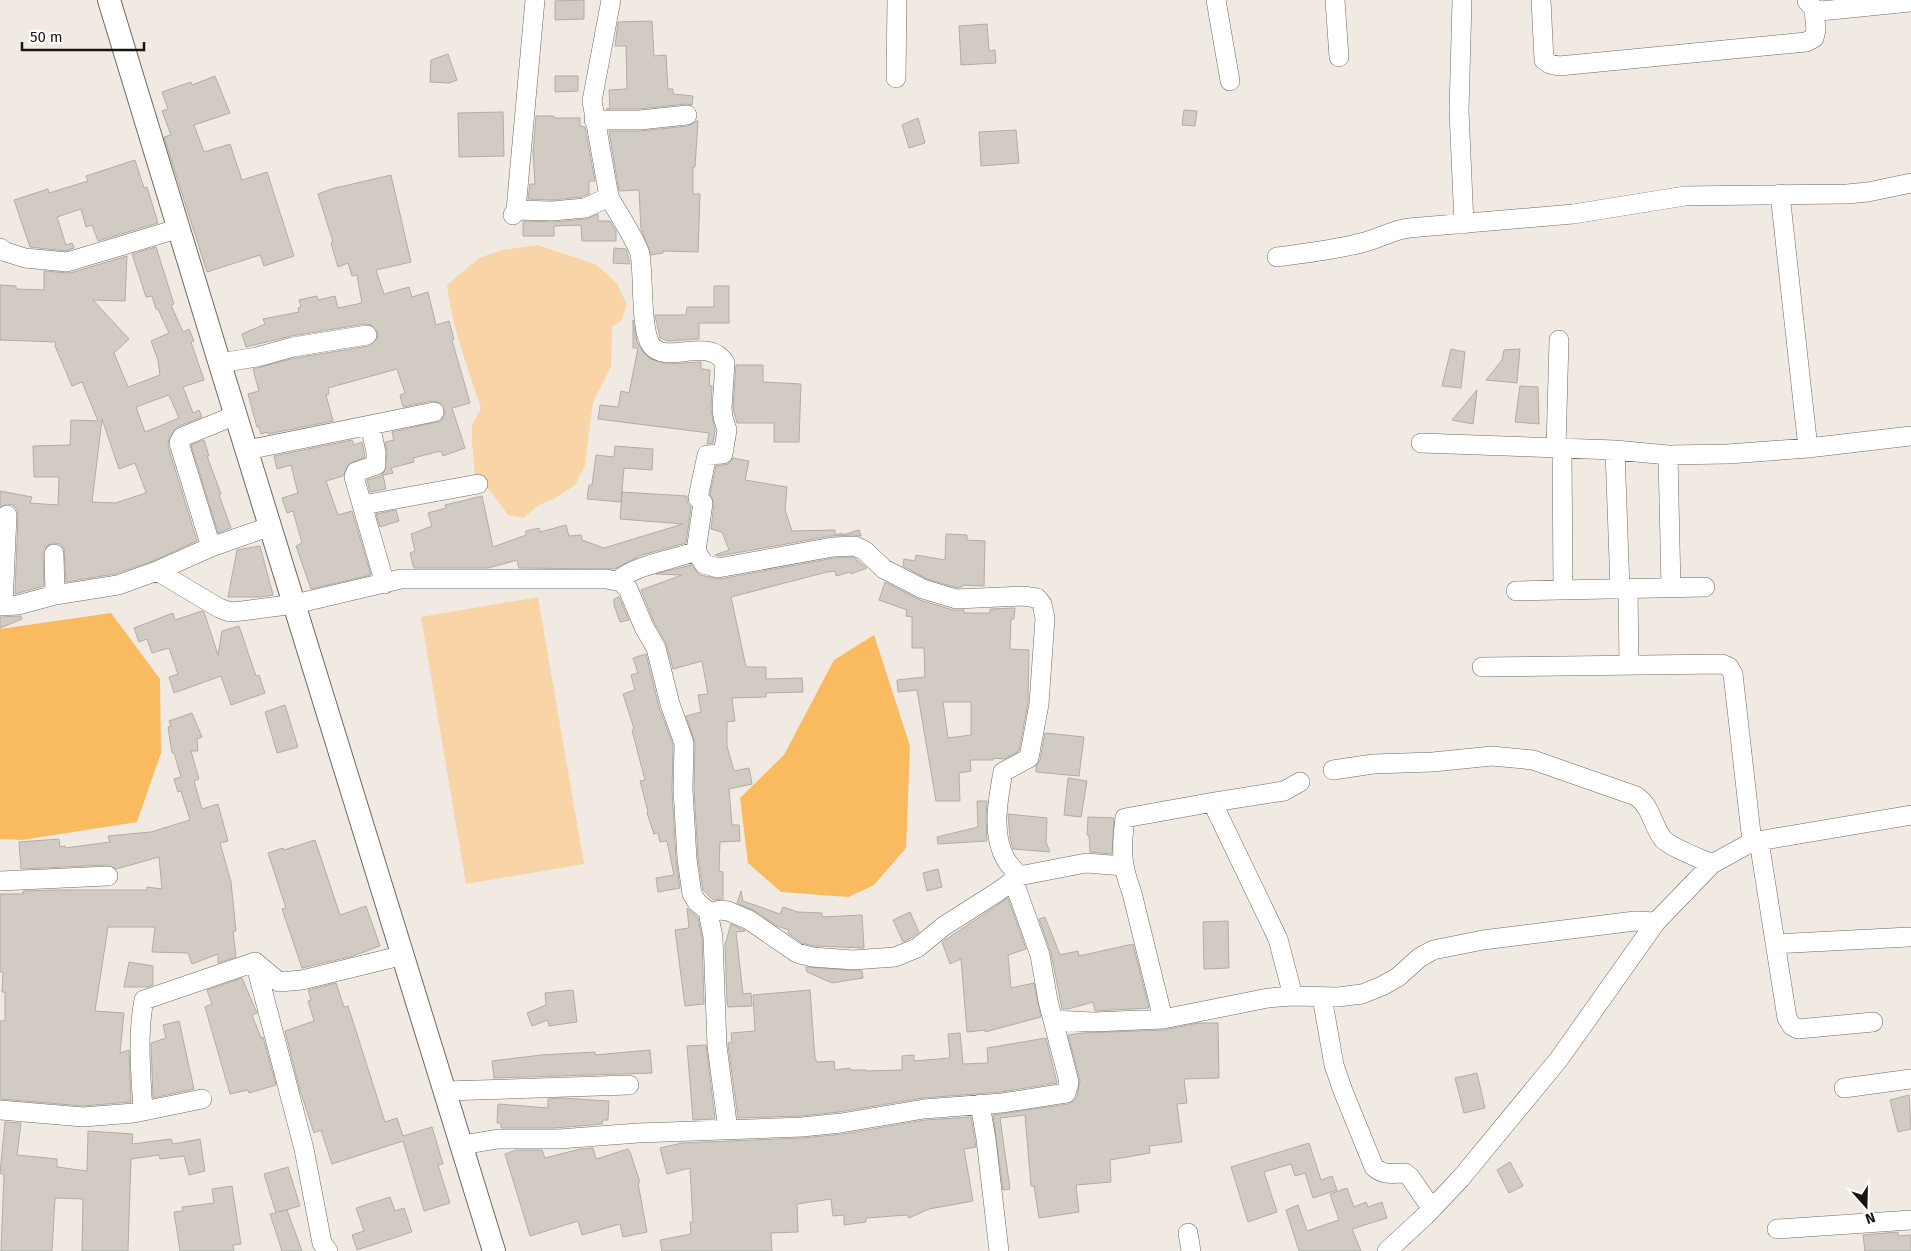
<svg xmlns="http://www.w3.org/2000/svg" width="1911" height="1251" font-family="'Fira Sans',sans-serif">
<style>
.green{fill:#f9d4a6}
.water{fill:#faba60}
.building{fill:#d1cbc4;stroke:#b1aca5;fill-rule:evenodd}
.lines{fill:none;stroke-linecap:round;stroke-linejoin:round}
.minor-casing{stroke:#6e6962;stroke-width:20}
.major-casing{stroke:#6e6962;stroke-width:24}
.minor{stroke:#fff;stroke-width:19}
.major{stroke:#fff;stroke-width:22}
</style>
<rect width="100%" height="100%" fill="#f0eae3"/>
<path class="green" d="M537 245 595 264 617 283 627 305 621 321 612 327 611 367 593 402 585 465 575 485 554 499 539 505 523 518 508 515 491 492 475 475 472 442V425L481 408C468 369 452 327 447 285L479 258 502 250Z
M538 597 584 864 466 884 421 617Z"/>
<path class="water" d="M111 613 160 679 161 753 137 822 22 840 0 839V629Z
M874 635 910 746 906 848 874 885 848 897 781 892 748 863 740 798 784 755 834 660Z"/>
<path class="building" d="M584 0V19L555 20V1Z
M652 21 654 56 666 55 668 89H673V94L693 96 692 105 686 104 639 109H606H610L609 90 627 89 626 46H615L618 22Z
M987 24 989 51 995 50 996 63 961 65 959 26Z
M448 54 457 80 449 83 430 82 431 60Z
M215 76 230 113 194 125 204 152 230 144 242 180 267 172 294 256 264 266 260 255 207 272 164 137 171 135 162 111 168 109 162 92 191 82 192 85Z
M555 76H578V91L555 92Z
M1184 110 1197 111 1195 126 1182 125Z
M503 112 504 156 459 157 458 113Z
M536 116H554V118H580V126L585 127 595 181H589V194L582 197 552 200 528 199 530 184H535L533 152Z
M918 118 925 143 909 148 902 125Z
M696 121H698L695 167H693V194H700L698 252 663 251V253L651 255 641 229 639 190 619 191 609 131H641L688 126Z
M1016 130 1019 163 981 166 979 132Z
M135 160 144 188 147 187 158 223 98 241 92 225 86 227 81 209 57 217 66 245 72 243 74 248 66 251 30 247 14 200 48 189 49 193 88 181 86 176Z
M391 175 411 262 376 270 384 294 409 287 412 297 428 292 436 325 449 321 454 339 452 340 470 403 452 408 465 448 443 456 441 451 413 458 414 462 391 468 393 473 383 475 386 489 370 492 367 480 380 476 385 471 387 452 385 442 394 440 392 432 441 421 445 415 443 405 438 402 432 401 403 407 400 395 405 393 397 369 328 388 329 394 326 395 333 421 268 434 267 432 261 434 259 427H257L248 394 259 391 253 369 295 358 369 346 377 339 378 333 371 325 365 324 291 336 246 347 242 334 265 324 263 319 299 312 298 308 301 307 299 300 317 296 318 300 335 296 338 308 362 303 357 275 352 276 348 263 338 267 331 243 333 242 318 194 331 189Z
M598 214V221H610L616 231V241H582L581 225 554 226V236H523V221L553 222 586 219Z
M156 247 174 304 171 305 183 332 189 329 194 341 191 342 204 380 183 387 193 413 199 410 202 417 177 427 169 438 168 446 197 541 153 561 115 574 66 582 64 549 60 544 53 543 48 545 43 554 44 586 15 594 18 515 17 509 13 505 7 504 0 507V491L32 497 30 503 58 505 59 477H34L33 446 70 445 71 420 98 421 82 382 72 386 55 346 56 342 0 340V285L16 286V289L44 290V271L70 273 127 256 125 301 93 300 129 339 114 353 128 387 160 375 158 360 151 341 169 333 158 309H156L152 296 146 297 132 254ZM169 395 179 418 145 432 136 407ZM102 419 119 469 135 463 146 492 143 494 115 503 92 502Z
M614 248 626 249 630 264 613 263Z
M714 286H729V323H699V339L668 341 660 338 655 315H686L687 307H714Z
M633 320 637 342 644 353 651 359 667 364 701 362V369L710 370 709 386H712L711 409 715 431 713 443 707 444 709 433 598 419 600 405 618 407 621 391 629 393 638 348H633Z
M1451 349 1465 352 1461 388 1442 386Z
M1520 349 1517 383 1486 380 1502 360 1504 350Z
M736 365H763V382L801 384 799 442H774V423H737L733 408Z
M1520 386 1538 387 1539 424 1515 422Z
M1477 390 1473 424 1452 420Z
M204 440 209 456H207L221 494 219 495 231 528 218 533 191 445Z
M352 440 354 445 362 442 365 457 349 464 343 476 326 481 338 515 352 511 371 575 311 589 296 546 302 543 293 511 287 513 282 498 298 493 291 465 277 469 274 456Z
M615 446 653 449 652 470 624 468 621 502 587 499 589 485H592L596 455 614 457Z
M733 458 749 461 745 480 787 487 785 510 792 531 835 530V535L842 533V535L859 530 861 536 854 535 831 536 719 556 715 555 729 550 722 532 711 529 714 504 710 494 716 466 728 464Z
M622 492 687 496V502L691 507 686 543 642 555 614 569 519 568 517 560 488 568H414L413 565 410 553 415 551 411 534 432 526 428 513 446 508 445 505 482 496 493 547 526 535V531L539 528 540 532 566 525 569 536 581 535 582 540 604 548 683 524 620 519Z
M396 510 399 521 380 527 376 514Z
M946 534 967 535V540L985 541 984 586 962 585V587L957 588 927 579 903 566 904 559 915 561 916 555 945 560Z
M260 546 273 595 260 597H228L237 550Z
M853 557 867 568 851 574 850 572 836 576 835 571 827 572 731 597 746 667H766V679L802 678 803 692 766 693V697L732 698 735 721 727 722V746L734 771 749 768 752 784 729 789 732 825H739L740 841 720 842 719 871 723 872V899L713 900 703 890 698 858 694 789 695 743 686 716 701 712 698 695 708 694 702 661 673 669 666 643 654 622 641 590 682 575 656 574 691 565 700 575 720 579 834 558Z
M885 582 920 600 953 610H964V613H990V609L1015 608 1014 619H1011L1010 649 1029 650 1028 703 1019 751 1004 759 993 758V760H970L971 771 959 773 960 801H936L917 690 898 692 897 680 925 677 924 648H912V617L906 616 907 610 879 600ZM943 702H971V735L948 738Z
M619 597 629 620 620 622 614 605V599Z
M202 611 204 612 218 655 222 631 239 626 256 676 259 675 265 693 231 705 221 676 174 693 169 677 178 674 169 648 152 653 147 639 139 642 134 628 173 613 175 620Z
M21 616 22 619 0 628V617Z
M646 654 659 707 673 745 672 790 676 860 680 888 658 892 656 878 674 875 667 841 660 842 658 833 654 834 647 813 648 812 640 781 645 780 632 730 634 729 623 694 635 690 631 675 638 673 633 658Z
M285 705 298 747 277 753 265 712Z
M192 713 202 737 197 739 198 751H191L199 779 194 781 202 809 218 804 228 841 220 843 231 882 236 931H233L236 957 218 963V954L192 964 188 953 152 952 155 927H108L95 1011 124 1013 120 1053 129 1050 131 1102 83 1106 0 1099V1021H5V992H2L3 972H0V894H23V891L56 890H147V887L162 889 159 857 116 869 107 865 21 869 19 842 59 839 60 847 65 846V848L110 842 108 836 151 832 190 820 181 791 178 792 174 779 181 777 174 753H172L168 727 171 726 169 721Z
M1045 733 1084 737 1079 776 1036 772V766L1040 760Z
M1068 778 1087 781 1081 817 1064 815Z
M977 801H987L986 817 987 841 938 844 937 837 978 827Z
M1008 814 1047 818 1046 842 1050 852 1013 849 1010 837Z
M1088 817 1114 818 1112 854 1090 852 1089 835H1087Z
M315 840 340 915 366 906 380 946 353 956 302 968 282 909 286 908 268 853 283 848 284 850Z
M938 869 942 887 927 891 923 873Z
M741 891 743 901 780 914 783 907 798 912 822 913V917L862 915 864 948 814 946 802 943 788 933 789 930 777 926 755 911 737 903Z
M1008 898 1026 949 1008 955 1011 988 1034 983 1041 1017 985 1032V1030L967 1032 961 959 950 964 942 942Z
M687 908 698 918 702 938 704 1004 685 1006 675 930 689 928Z
M910 912 919 932 911 938 903 942 893 920Z
M1045 917 1060 955 1078 951 1079 956 1133 944 1149 1008 1095 1011 1093 1002 1068 1009H1062L1051 953 1039 919Z
M1228 921 1229 968 1204 969 1203 922Z
M731 924 745 931 736 932 743 994 751 993 752 1006 728 1007 727 1002 725 945Z
M129 962 153 966V985L148 987H124Z
M806 967 862 971 863 978 832 983 807 972Z
M242 978 257 1013 252 1015 261 1038 263 1037 276 1085 249 1093 248 1090 230 1094 205 1007 212 1004 207 990Z
M336 983 344 1007 348 1006 385 1122 397 1118 403 1136 432 1127 443 1164 438 1165 450 1203 424 1211 403 1141 332 1164 321 1130 314 1133 299 1087 285 1031 314 1021 308 1001 311 1000 308 990Z
M573 990 577 1022 549 1026 548 1020 532 1026 527 1013 546 1005 545 993Z
M810 990 815 1058 817 1062 834 1061 835 1070 850 1068V1070H866V1071L902 1070V1056L914 1055V1061L950 1058 948 1034 960 1033 963 1064 988 1063 987 1048 1046 1038 1057 1083 1001 1092 923 1098 839 1112 801 1116 738 1118 728 1045V1043L732 1042 731 1033 755 1031 753 995Z
M179 1021 194 1089 153 1098 151 1043 166 1038 163 1025Z
M1198 1023H1218L1219 1078 1184 1079 1187 1103 1177 1104 1182 1142 1149 1146 1150 1153 1110 1160 1111 1182 1076 1185 1079 1212 1039 1218 1034 1186H1031L1025 1115 1000 1118 1010 1189 1003 1190 993 1115 1068 1104 1074 1101 1077 1096 1080 1081 1068 1035 1082 1033 1164 1030Z
M706 1045 715 1119 693 1120 687 1046Z
M650 1050 652 1073 494 1078 492 1061 541 1055 595 1052V1055Z
M1477 1073 1485 1108 1464 1113 1455 1078Z
M1909 1095 1911 1129 1898 1132 1890 1100Z
M562 1098 609 1101 608 1120H603L602 1124 554 1128H501V1123H497L498 1104 548 1108V1099Z
M971 1117 976 1147 964 1149 973 1201 929 1209 909 1218 907 1215 866 1218V1222L844 1225V1215L833 1216 831 1199 797 1204 798 1232 771 1233 772 1251H662L660 1240 691 1234 690 1222H693L690 1168 667 1174 660 1148 682 1143 803 1138 843 1134 925 1120Z
M5 1122 21 1123 17 1155 57 1159V1167L87 1171 88 1131 133 1134 132 1144 171 1139 173 1144 200 1139 205 1171 189 1175 184 1156 160 1159 159 1155 131 1159 128 1251H82L83 1199 55 1198 52 1251H1L4 1175 0 1173Z
M1309 1143 1321 1180 1332 1176 1337 1190 1313 1198 1305 1173 1295 1176 1291 1164 1264 1172 1277 1212 1248 1222 1231 1167Z
M593 1148 596 1159 628 1149 630 1152 640 1182 638 1183 647 1232 623 1237 620 1224 582 1235 578 1221 530 1236 505 1154 516 1150H542L545 1158 580 1149Z
M1510 1162 1523 1186 1509 1193 1497 1170Z
M288 1167 300 1206 278 1212 287 1210 302 1251H282L270 1214 276 1213 264 1174Z
M232 1186 241 1244 233 1245 234 1251H180L174 1212 183 1211 182 1207 214 1203 212 1189Z
M1347 1188 1354 1207 1366 1202 1368 1207 1382 1202 1387 1218 1352 1229 1361 1251H1299L1286 1210 1298 1205 1307 1231 1339 1220 1330 1194Z
M390 1197 395 1211 404 1208 412 1232 357 1250 352 1235 364 1231 356 1208Z
M1898 1232V1236L1911 1235V1251H1865L1863 1235Z"/>
<g class="lines">
<g class="minor-casing">
<path id="minor" d="M1216 0 1230 81
M1335 0 1339 57
M1462 0 1459 111 1464 224
M1541 0 1544 60 1550 64 1559 66 1806 42 1814 38 1816 30 1814 9
M1807 1 1814 9 1821 11 1911 2
M896 78 897 0
M594 120H640L687 115
M1780 194 1808 448
M609 197C616 210 637 242 640 254 644 275 640 330 651 345 666 366 709 335 725 363L722 408 723 417 727 430 723 454 707 455 698 498 703 503 696 551C670 561 641 563 618 580
M516 210 535 0
M513 215 516 210 552 211 585 208 609 197 592 101 611 0
M0 248 6 252 25 258 67 262 177 229
M1277 257C1306 253 1336 250 1365 242 1380 238 1393 230 1409 228L1573 214 1685 196 1847 194 1868 192 1911 183
M220 363 257 357 293 347 367 335
M370 425 376 452V465L356 472 354 477 385 584
M1421 443 1615 450 1668 455 1728 454 1808 448 1911 436
M1556 448 1559 340
M1562 448 1563 590
M247 450 434 412
M1615 450 1620 589
M1668 455 1671 588
M363 505 478 484
M211 547 179 443 182 437 236 415
M54 554 55 595
M157 571 219 608 230 612 242 611 295 604 401 579H606L621 582 628 589 644 627 656 648 670 704 684 743 683 789 687 859 692 894 697 902 710 913
M1628 589 1629 665
M1516 591 1705 587
M0 606 18 605 55 595 118 585 157 571 211 547 271 526
M3 606 7 515
M1482 667 1722 664 1729 667 1733 674 1752 842
M1333 770 1373 764 1433 762 1492 756 1533 760 1636 796C1652 807 1652 825 1663 839 1670 847 1701 859 1712 864
M1216 810 1278 939 1293 996
M1759 841 1787 1018 1792 1026 1798 1029 1873 1022
M0 881 108 876
M1775 944 1909 937
M255 962 304 1149 322 1243 328 1251
M1322 997 1334 1065 1343 1091 1374 1167C1384 1176 1392 1173 1405 1173L1410 1177 1432 1209
M1163 1019 1132 893C1121 864 1121 849 1125 818L1214 802 1284 791 1300 782
M1053 1020 1094 1022 1163 1019 1268 998 1293 996 1338 997 1362 994 1382 986 1398 977 1419 958 1433 950 1483 940 1635 921 1656 922
M1844 1088 1911 1079
M446 1091 629 1085
M980 1104 986 1139 999 1251
M0 1110 83 1117 134 1113 202 1099
M143 1111C141 1076 137 1034 144 1000L255 962 279 982 302 980 404 955
M728 1130 717 1046 713 937 709 917 710 913 720 910 728 911 749 920 797 953 812 957 853 960 895 957 917 948 944 926 999 891 1019 876 1086 863 1124 866
M462 1145 498 1139H559L638 1133 802 1127 841 1123 924 1109 1002 1103 1066 1093 1069 1083 1067 1074 1048 1001 1040 955 1014 882 1019 876C1015 871 1010 866 1006 860 991 834 998 800 1003 772L1029 758 1039 704 1045 618 1042 604 1037 598 1023 596 956 599 923 589 884 569 865 551 855 546 833 547 718 568 704 564 696 551
M1777 1229 1911 1220
M1188 1233 1191 1251
M1387 1251 1425 1216 1461 1178 1559 1059 1656 922 1712 864 1752 842 1911 815"/>
</g>
<g class="major-casing">
<path id="major" d="M109 0C234 418 368 833 494 1251"/>
</g>
<use href="#minor" class="minor"/>
<use href="#major" class="major"/>
</g>
<g transform="translate(1866 1206) rotate(160)" stroke="#ffffff" stroke-width="4" paint-order="stroke">
<path d="M0-4L9 19L0 12L-9 19Z" fill="#171513"/>
<text y="-8" font-size="14" font-weight="bold" text-anchor="middle" fill="#171513">N</text>
</g>
<path d="M22 42v8h122v-8" fill="none" stroke="#171513" stroke-width="2.5"/>
<text x="30" y="42" font-size="15" fill="#171513" stroke="#ffffff" stroke-width="4" paint-order="stroke">50 m</text>
</svg>
